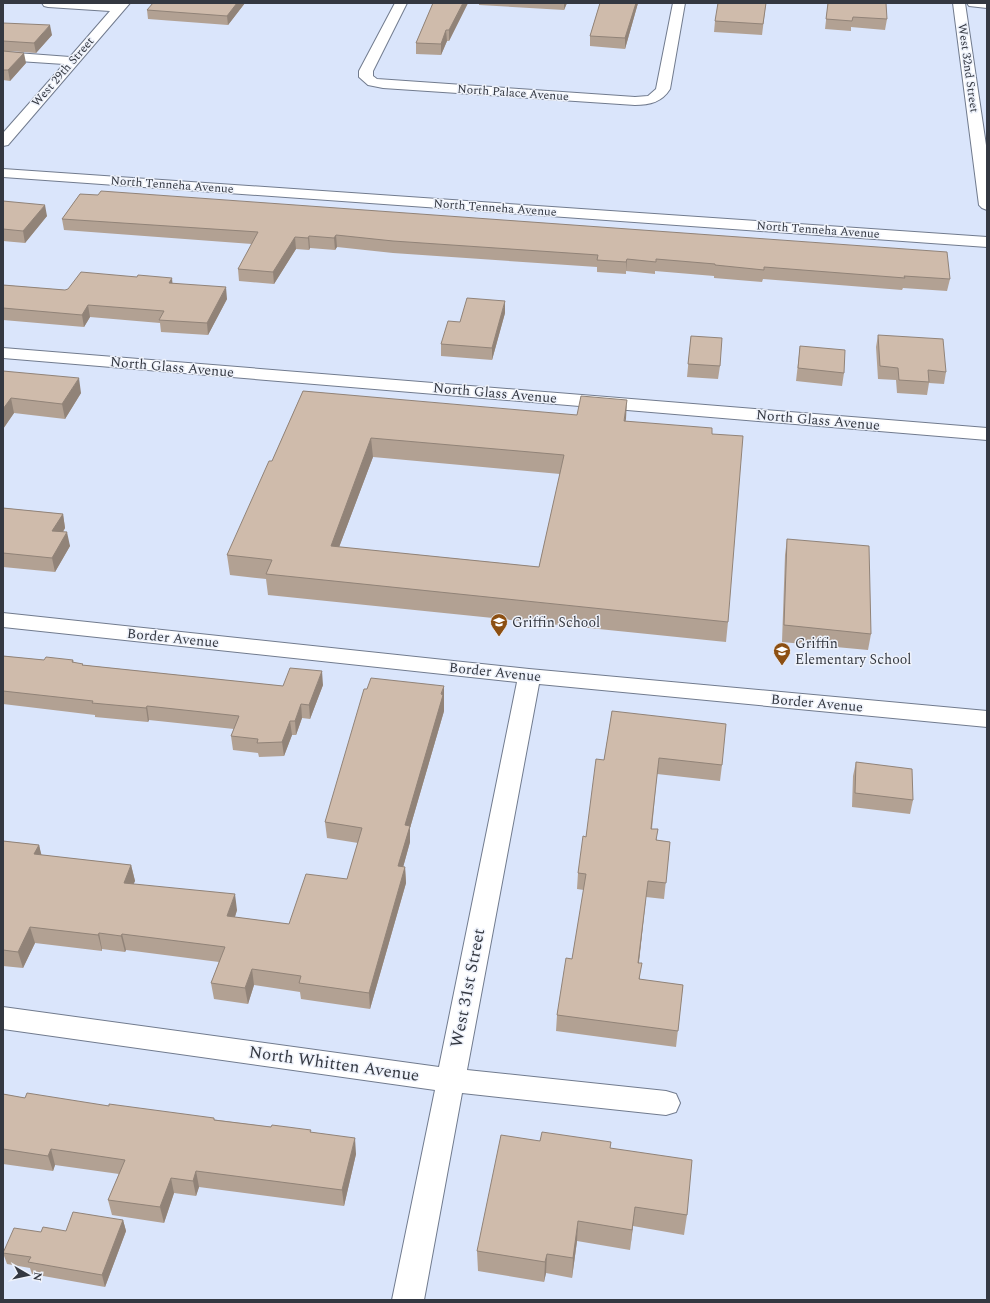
<svg xmlns="http://www.w3.org/2000/svg" width="990" height="1303" font-family="Spectral,serif">
<style>
.lines{fill:none;stroke-linecap:round;stroke-linejoin:round}
.minor-casing{stroke:#717b8e;stroke-width:2}
.minor{fill:#fff;fill-rule:evenodd}
.wall{fill:#b2a193;fill-rule:evenodd}
.shaded-wall{fill:#918378}
.building{fill:#cfbbab;stroke:#918378;fill-rule:evenodd}
.labels{text-anchor:middle;dominant-baseline:central;stroke-width:3;stroke-linejoin:round;paint-order:stroke}
.far-street-label{font-size:12px;fill:#343841;stroke:#eef2fb}
.street-label{font-size:14px;fill:#343841;stroke:#eef2fb}
.poi-label{font-size:14px;fill:#343841;stroke:#eef2fb;text-anchor:start}
.near-street-label{font-size:17px;fill:#343841;stroke:#eef2fb}
</style>
<rect width="100%" height="100%" fill="#dae5fb"/>
<g class="lines">
<g class="minor-casing">
<path id="minor" d="M42 3H130L8 145 3 146V133L64 64 3 60V52L70 57 110 11 48 7 44 6Z
M395 3H407L373 71V76L377 79 635 97 648 96 656 89 673 3H685L670 89C662 102 650 105 635 105L383 88 368 85 359 77V71Z
M953 3H965L987 152V210L982 208 979 205Z
M967 3H987V8L969 6Z
M3 169 987 237V247L3 177Z
M3 348 987 428V440L3 358Z
M3 613 529 669 987 711V727L539 684 467 1070 666 1091 676 1094 680 1103 676 1112 666 1115 462 1093 424 1300H392L435 1090 3 1029V1007L439 1067 517 682 3 627Z"/>
</g>
<use href="#minor" class="minor"/>
</g>
<path class="wall" d="M245 3 228 25 148 19 147 10Z
M433 3H468L449 41H447L441 55 416 54V43Z
M479 3H567L564 10 479 5Z
M600 3H638L625 49 590 46V36Z
M766 3 762 35 714 32 715 21Z
M828 3 887 19 885 30 851 27V31L825 29Z
M3 23 52 35 36 53 9 51 26 63 10 81 3 80Z
M80 194 950 279 947 291 903 288 902 290 763 279 762 282 714 278V276L655 271V274L626 271V274L597 272V267L393 253 337 247 335 250 310 248 309 250 296 249 274 284 239 281 238 269 252 244 64 230 62 219Z
M3 201 47 216 25 243 3 241Z
M173 283 227 299 208 335 161 332 160 323 90 317 84 327 3 320V285L65 290Z
M505 313 492 360 441 356V344L460 322Z
M878 335 946 372 944 384 929 383 927 395 897 393 896 380 878 379 876 347Z
M691 336 720 366 718 379 687 377Z
M800 346 844 373 842 386 796 381Z
M3 371 81 393 65 419 14 413 3 429Z
M303 391 626 421 712 434 728 622 726 642 268 595 266 579 230 575 227 555 272 461ZM373 457 560 474 539 567 339 547Z
M3 505 4 508 63 514 65 528 63 532 70 546 55 572 3 567Z
M787 539 871 634 868 650 782 642 785 555Z
M3 656 44 660H73L74 663 83 664V665L283 686 323 685 310 719 302 718 296 735H292L284 756 259 757 258 753 233 750 231 736 234 729 149 720 148 722 95 717V715L3 704Z
M444 686V711L410 828V842L403 867H405L406 883 370 1009 301 999 300 992 254 985 248 1004 214 999 211 983 219 962 126 950 125 952 102 949V951L35 943 23 968 3 966V841L39 845 41 855 131 865 135 881 133 884 237 910 235 917 289 924 347 879 358 843 327 838 325 822 367 689Z
M612 711 722 765 720 781 657 774 652 829 657 840 670 842 664 899 646 897 639 963 640 980 683 985 676 1047 556 1031 557 1015 572 959 584 890 577 889 578 873 586 837 604 760Z
M856 762 913 800 910 814 852 807 853 776Z
M3 1094 25 1098 109 1106 311 1132 356 1154 344 1206 199 1187 196 1196 174 1193 164 1223 112 1215 108 1200 119 1174 55 1165 53 1171 3 1164Z
M540 1141 610 1148 687 1215 684 1235 633 1226 630 1250 577 1241 572 1278 546 1273 544 1282 478 1271 477 1251Z
M123 1220 126 1231 105 1287 32 1274 30 1268 7 1264 3 1253 41 1232 66 1231Z"/>
<path class="shaded-wall" d="M237 3H245L228 25 227 16Z
M463 3H468L449 41V30Z
M564 3H567L564 10Z
M636 3H638L625 49V38Z
M50 25 52 35 36 53 34 43Z
M446 30 447 41 441 55V44Z
M24 53 26 63 10 81 8 70Z
M45 205 47 216 25 243 23 231Z
M336 235 337 247 335 250 334 238Z
M309 236 310 248 309 250 308 238Z
M295 237 296 249 274 284 273 272Z
M627 259 626 271V274V262Z
M172 278 173 289 169 283Z
M226 287 227 299 208 335 207 323Z
M505 301V313L492 360V348Z
M88 305 90 317 84 327 82 315Z
M79 378 81 393 65 419 62 404Z
M11 398 14 413 3 429V409Z
M627 400 626 419 622 440 624 421Z
M371 438 373 457 332 566 331 546Z
M63 514 65 528 55 544 52 531Z
M67 532 70 546 55 572 52 558Z
M322 671 323 685 310 719 309 705Z
M444 686V711L410 828V842L399 882 398 866 405 825Z
M301 704 302 718 296 735 295 721Z
M147 706 149 720 148 722 146 708Z
M290 721 292 735 284 756 282 742Z
M39 845 43 861 34 854Z
M131 865 135 881 127 899 124 883Z
M405 867 406 883 370 1009 369 993Z
M648 881 646 897 637 978 638 963Z
M235 894 237 910 230 932 227 916Z
M30 927 35 943 23 968 18 952Z
M99 933 102 949V951L98 935Z
M122 934 126 950 125 952 121 936Z
M252 969 254 985 248 1004 245 988Z
M355 1138 356 1154 344 1206 342 1190Z
M51 1149 55 1165 53 1171 48 1156Z
M196 1171 199 1187 196 1196 193 1181Z
M171 1178 174 1193 164 1223 160 1207Z
M635 1207 633 1226 630 1250 632 1230Z
M123 1220 126 1231 105 1287 102 1275Z
M578 1221 577 1241 572 1278 573 1258Z
M547 1254 546 1273 544 1282 545 1262Z"/>
<path class="building" d="M153 3H237L227 16 147 10Z
M433 3H463L449 30H446L441 44 416 43Z
M600 3H636L625 38 590 36Z
M718 3H766L763 24 715 21Z
M828 3H886L887 19 853 17 852 21 826 19Z
M3 23 50 25 34 43 3 41Z
M3 51 24 53 8 70H3Z
M101 191 947 252 950 279 904 276 905 278 764 267V270L715 265V264L656 259V262L627 259 626 262 597 260 598 255 393 241 336 235 334 238 309 236 308 238 295 237 273 272 238 269 258 232 62 219 80 194 98 195Z
M3 201 45 205 23 231 3 229Z
M81 272 137 277 138 275 172 278 169 283 226 287 207 323 159 320 164 311 88 305 82 315 3 308V285L65 290 68 289Z
M467 298 505 301 492 348 441 344 448 321 460 322Z
M878 335 943 339 946 372 928 370 929 382 899 380 898 368 880 366Z
M691 336 722 338 720 366 688 364Z
M800 346 845 350 844 373 798 368Z
M3 371 79 378 62 404 11 398 3 409Z
M303 391 577 415 581 396 627 400 624 421 712 428V434L743 436 728 622 266 574 272 560 227 555 269 461H272ZM371 438 564 455 539 567 331 546Z
M3 508 63 514 52 531 67 532 52 558 3 553Z
M787 539 869 546 871 634 784 625Z
M3 656 44 660 46 657 73 660 72 662 83 664 82 665 283 686 290 668 322 671 309 705 301 704 295 721H290L282 742 257 743 258 739 231 736 239 716 147 706 146 708 92 703 93 701 3 691Z
M371 678 444 686 441 694 443 695 405 825 410 826 398 866 405 867 369 993 299 983 301 976 252 969 245 988 211 983 225 947 122 934 121 936 99 933 98 935 30 927 18 952 3 950V841L39 845 34 854 131 865 124 883 235 894 227 916 289 924 306 874 347 879 362 828 325 822 364 689H367Z
M612 711 726 724 722 765 659 758 651 829H658L656 840 670 842 666 883 648 881 638 963H642L639 979 683 985 678 1031 557 1015 566 958 572 959 586 874 578 873 583 836 586 837 596 759 604 760Z
M856 762 912 769 913 800 855 793Z
M27 1093 109 1106V1104L214 1118V1120L271 1127 272 1125 311 1130 310 1132 355 1138 342 1190 196 1171 193 1181 171 1178 160 1207 108 1200 125 1160 51 1149 48 1156 3 1149V1094L25 1098Z
M542 1132 611 1142 610 1148 692 1160 687 1215 635 1207 632 1230 578 1221 573 1258 547 1254 545 1262 477 1251 501 1135 540 1141Z
M73 1212 123 1220 102 1275 28 1262 31 1257 3 1253 14 1228 41 1232 43 1227 66 1231Z"/>
<defs>
<g id="school-pin" transform="scale(0.9)"><path d="M0 17L-7.5 6A9.5 9.5 0 1 1 7.5 6Z" fill="#8c4f12" stroke="#eef2fb"/><path d="M0-5L7-2L0 1L-7-2ZM-4 1L0 2.5L4 1V4Q0 6-4 4Z" fill="#fff"/></g>
</defs>
<g fill-rule="evenodd">
<use href="#school-pin" x="499" y="622"/>
<use href="#school-pin" x="782" y="651"/>
</g>
<g class="labels">
<g class="far-street-label">
<text transform="translate(968 68) rotate(82)">West 32nd Street</text>
<text transform="translate(63 72) rotate(-49)">West 29th Street</text>
<text transform="translate(513 93) rotate(4)">North Palace Avenue</text>
<text transform="translate(172 185) rotate(4)">North Tenneha Avenue</text>
<text transform="translate(495 208) rotate(4)">North Tenneha Avenue</text>
<text transform="translate(818 230) rotate(4)">North Tenneha Avenue</text>
</g>
<g class="street-label">
<text transform="translate(172 367) rotate(5)">North Glass Avenue</text>
<text transform="translate(495 393) rotate(5)">North Glass Avenue</text>
<text transform="translate(818 420) rotate(5)">North Glass Avenue</text>
<text transform="translate(173 638) rotate(6)">Border Avenue</text>
<text transform="translate(495 672) rotate(6)">Border Avenue</text>
<text transform="translate(817 703) rotate(5)">Border Avenue</text>
</g>
<g class="poi-label">
<text x="512" y="622">Griffin School</text>
<text x="795" y="643">Griffin<tspan x="795" dy="16">Elementary School</tspan></text>
</g>
<g class="near-street-label">
<text transform="translate(468 988) rotate(-79)">West 31st Street</text>
<text transform="translate(334 1064) rotate(8)">North Whitten Avenue</text>
</g>
</g>
<rect width="990" height="1303" fill="none" stroke="#343841" stroke-width="8"/>
<g transform="translate(28 1275) rotate(99)" stroke="#eef2fb" stroke-width="3" paint-order="stroke">
<path d="M0-3L7 15L0 10L-7 15Z" fill="#343841"/>
<text y="-6" font-size="11" font-weight="bold" text-anchor="middle" fill="#343841">N</text>
</g>
</svg>
